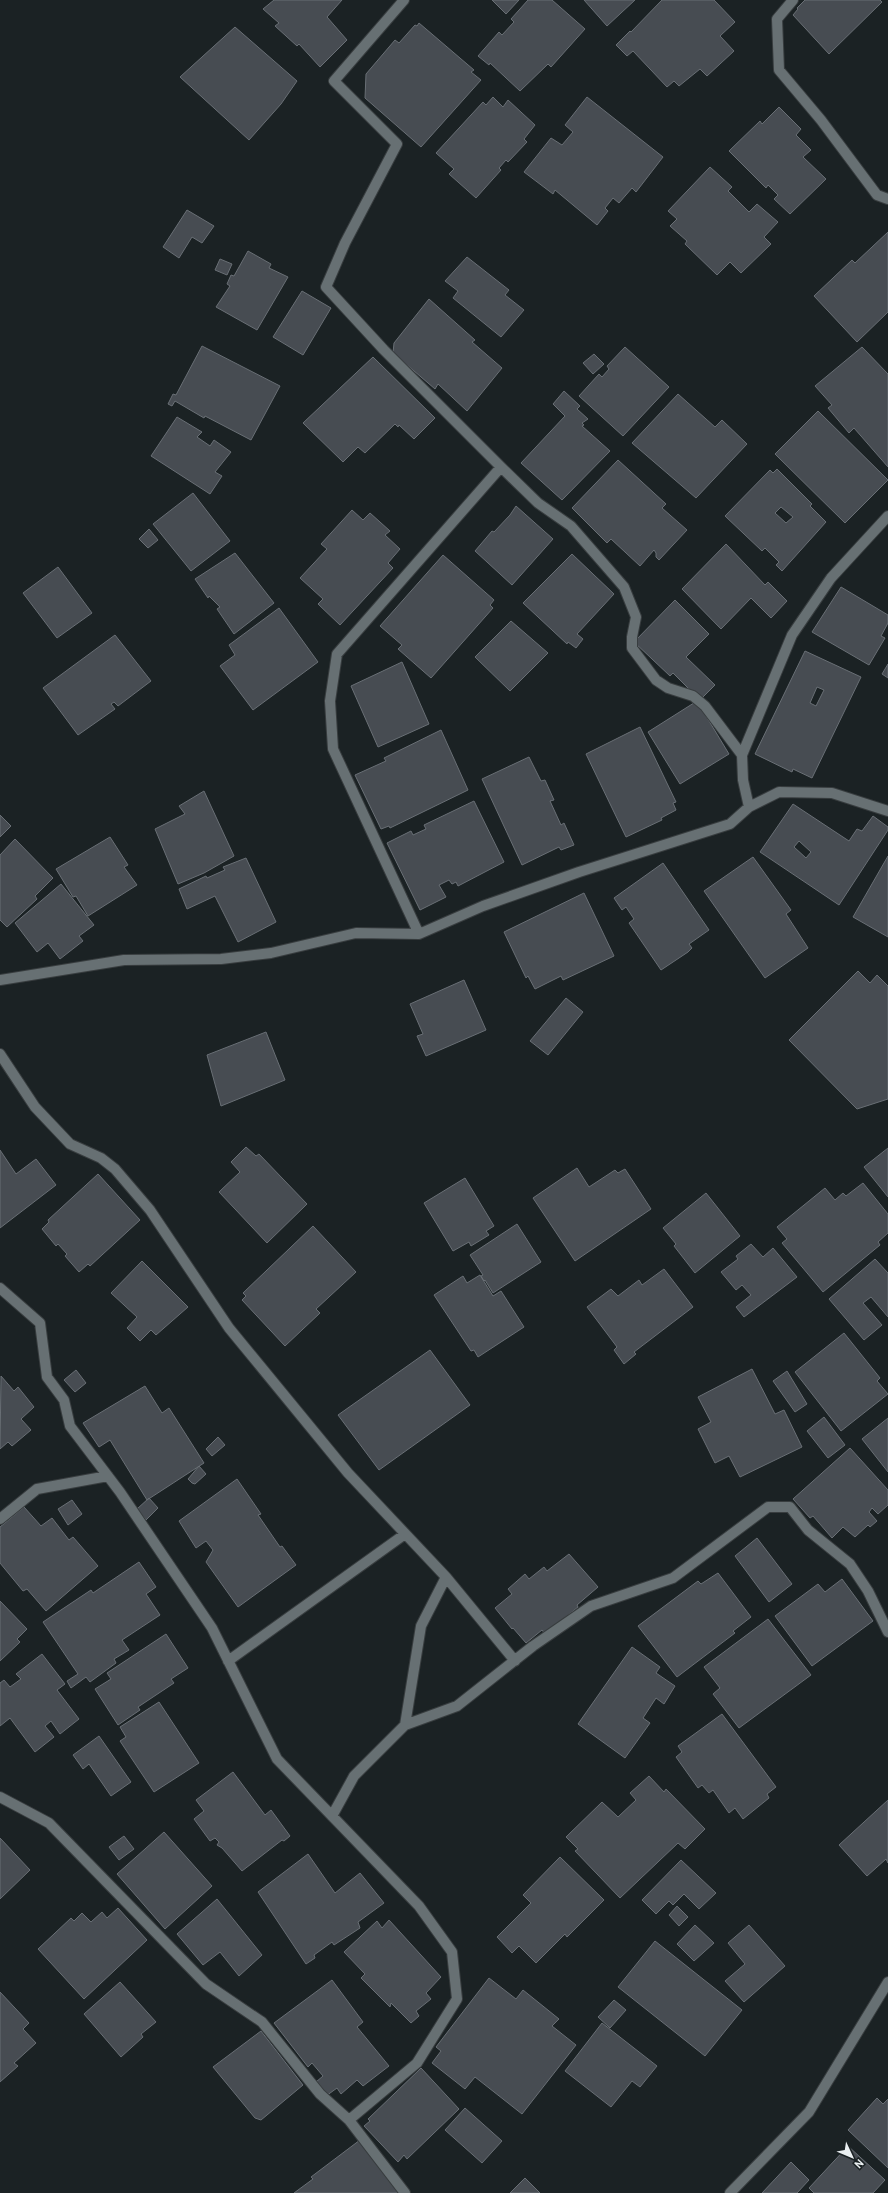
<svg xmlns="http://www.w3.org/2000/svg" width="888" height="2193" font-family="Overpass,sans-serif">
<style>
.building{fill:#474c52;stroke:#696f75;fill-rule:evenodd}
.lines{fill:none;stroke-linecap:round;stroke-linejoin:round}
.minor-casing{stroke:#383d3f;stroke-width:12}
.minor{stroke:#677073;stroke-width:10}
</style>
<rect width="100%" height="100%" fill="#1b2224"/>
<path class="building" d="M274 0H342L327 17 347 40 320 67 299 44 297 46 275 26 279 23 263 9Z
M492 0H519L506 14Z
M528 0H552L585 29 551 67 548 64 520 91 490 63 489 65 478 56 499 32 502 35 514 22 511 19Z
M584 0H635L607 26Z
M662 0H714L735 22 720 36 734 51 707 76 700 69 679 86 674 81 667 87 633 51 627 56 616 45 630 31 631 32Z
M805 0H880L882 2 829 54 793 15 798 9 797 8Z
M419 23 474 70 471 72 481 80 421 147 365 98 366 74 395 40 399 43 415 25 417 26Z
M235 27 297 81 281 104 249 140 180 77Z
M493 97 503 107 508 100 535 125 524 139 527 142 508 162 506 160 499 168 501 170 476 198 449 174 454 169 436 153 483 102 486 105Z
M587 97 663 157 636 192 632 188 619 203 613 198 605 208 608 211 597 225 555 190 553 194 524 172 551 138 562 145 573 132 565 125Z
M779 107 801 129 796 135 811 150 803 157 826 179 790 214 774 199 778 195 768 185 766 188 729 151 760 121 762 124Z
M710 167 732 187 728 191 749 212 757 204 778 222 764 237 771 244 741 273 730 262 717 275 685 244 687 241 670 226 677 219 668 211Z
M187 210 214 226 202 243 192 237 179 258 163 247Z
M888 232V312L857 342 814 296 852 260 855 263Z
M248 251 271 264 269 268 288 277 257 330 216 307 230 286 227 284 231 275 234 276Z
M467 257 509 290 505 295 524 310 501 337 453 298 458 291 445 281Z
M220 259 232 264 227 275 215 270Z
M302 291 331 308 303 355 273 337Z
M429 299 475 340 472 342 502 368 467 411 438 384 435 389 393 353 394 343Z
M202 346 280 386 251 440 205 416 204 418 175 401 172 406 168 404 173 394 176 395Z
M625 347 669 387 623 436 579 396 599 374 602 377 609 369 607 366Z
M862 347 888 374V467L854 428 849 433 828 408 832 405 815 386Z
M594 354 604 364 593 374 583 363Z
M373 357 435 418 414 439 399 425 398 427 395 424 365 453 358 447 343 462 303 423Z
M564 391 580 406 577 409 588 419 582 423 584 425 582 426 610 451 562 500 521 463 565 416 553 404Z
M678 394 715 427 722 420 747 444 696 498 632 443Z
M818 411 888 480 845 523 775 454Z
M177 417 202 432 197 437 210 446 214 440 231 452 215 472 222 476 210 494 151 456Z
M618 460 666 504 662 508 687 530 659 560 656 557V553L654 550 640 566 611 539 607 543 572 508Z
M777 469 812 504 810 506 826 522 782 571 776 565 779 562 765 548 762 551 725 516 770 470 773 473ZM781 507 793 517 786 523 775 513Z
M193 493 230 541 191 571 153 524Z
M516 506 553 539 512 585 475 551 492 531 494 532 510 515Z
M352 510 363 520 370 513 390 531 385 535 400 549 388 563 393 568 340 625 318 604 323 599 300 578 327 549 321 544Z
M149 529 158 540 148 548 139 539Z
M726 544 765 585 768 582 787 601 771 618 751 598 721 629 682 589Z
M235 553 274 603 234 634 217 609 220 607 209 596 208 598 195 579Z
M572 554 614 594 577 634 583 639 576 648 568 642 567 644 523 603Z
M443 555 494 600 490 605 493 608 431 678 398 649 402 645 380 626Z
M58 567 92 613 57 638 23 593Z
M841 587 888 615V623L881 636 885 638 869 665 812 632Z
M675 600 709 634 686 657 715 685 700 700 673 673 670 676 634 642Z
M279 608 318 662 253 710 220 666 235 655 229 645Z
M511 621 548 653 510 691 475 657Z
M115 635 151 681 118 706 114 702 111 704 115 709 78 735 43 688Z
M805 651 861 677 812 778 793 769 792 772 755 754ZM817 687 824 690 816 706 810 703Z
M402 662 429 724 378 747 351 686Z
M888 664V678L882 674Z
M697 701 729 754 680 784 648 732Z
M640 727 676 802 673 803 676 810 661 818 662 820 626 837 586 754Z
M441 730 468 790 390 828 389 826 381 829 355 775 386 761 384 758Z
M529 757 541 781 545 780 554 800 550 801 561 825 564 823 574 845 561 850 559 847 522 865 482 779Z
M204 791 234 856 204 873 178 884 155 829 185 814 179 806Z
M474 801 504 862 458 886 456 882 452 884 449 880 439 885 446 897 420 910 387 843 411 831 413 835 426 829 424 825Z
M793 804 849 841 857 829 862 831 873 816 888 827V830L839 905 760 852ZM799 841 811 852 806 858 794 847Z
M0 815 11 826 0 837Z
M110 837 128 865 124 867 137 885 88 916 76 896 73 897 56 869Z
M15 839 53 878 35 896 37 899 7 927 0 920V855Z
M888 856V937L853 917Z
M753 857 791 910 786 914 808 948 765 978 704 891Z
M246 858 276 922 238 942 215 896 187 909 179 889 206 876 207 878 225 870 223 867Z
M663 863 709 930 689 944 692 948 688 952 661 970 629 923 634 919 626 907 622 910 614 898Z
M61 884 94 925 79 936 83 941 60 959 48 943 37 952 15 923Z
M584 893 614 956 563 980 561 976 535 989 528 976 526 978 504 932Z
M858 971 870 983 877 975 888 986V1099L857 1109 789 1040Z
M464 980 486 1030 426 1056 417 1036 423 1034 410 1004Z
M566 998 583 1012 548 1055 530 1041Z
M266 1032 285 1080 221 1106 207 1055Z
M246 1147 256 1156 259 1154 307 1204 267 1243 219 1192 240 1172 231 1162Z
M888 1148V1197L864 1167Z
M0 1150 16 1174 36 1159 56 1185 0 1228Z
M577 1168 589 1187 615 1170 618 1173 625 1169 651 1209 575 1261 533 1198Z
M98 1174 140 1220 90 1266 88 1264 79 1272 65 1256 67 1254 58 1244 56 1246 42 1229 49 1222 48 1220Z
M465 1178 494 1226 486 1231 489 1235 471 1246 469 1242 453 1251 424 1203Z
M863 1183 888 1214V1233L878 1242 880 1245 823 1292 782 1243 787 1239 777 1227 825 1188 835 1200 843 1193 846 1196Z
M706 1193 740 1236 695 1273 674 1246 676 1244 663 1228Z
M517 1224 541 1262 493 1293 485 1280 484 1281 481 1276 483 1275 470 1255Z
M313 1226 356 1272 316 1309 320 1313 285 1346 242 1300 246 1296 243 1293Z
M751 1244 763 1257 773 1248 797 1277 744 1317 736 1307 751 1295 742 1285 736 1290 721 1272 738 1259 736 1256Z
M875 1259 888 1273V1317L871 1297 863 1303 882 1325 864 1340 829 1299Z
M142 1261 188 1307 156 1335 151 1330 140 1341 127 1328 137 1317 111 1293Z
M664 1269 693 1307 634 1352 636 1354 624 1364 614 1350 617 1347 587 1307 611 1289 618 1296 639 1280 642 1285Z
M480 1275 493 1296 501 1291 524 1327 478 1357 474 1350 471 1351 434 1295 463 1276 467 1283Z
M844 1333 880 1378 877 1381 888 1394 841 1431 795 1372Z
M430 1350 470 1405 379 1470 338 1415Z
M752 1369 775 1414 784 1410 802 1447 740 1477 729 1456 715 1463 698 1429 711 1422 698 1397Z
M76 1370 86 1383 75 1392 64 1380Z
M787 1371 807 1404 795 1412 773 1381Z
M1 1376 14 1391 18 1387 34 1407 21 1419 31 1430 12 1446 8 1442 0 1449Z
M145 1386 162 1413 169 1408 204 1463 147 1500 110 1440 99 1447 83 1423Z
M824 1417 845 1445 828 1458 807 1431Z
M888 1418V1472L862 1439Z
M218 1437 225 1445 212 1456 206 1449Z
M850 1448 888 1490V1505L878 1514 872 1508 869 1512 877 1521 870 1527 868 1525 855 1537 843 1527 832 1538 813 1516 810 1518 793 1499Z
M199 1466 206 1474 195 1484 192 1483 188 1479Z
M237 1479 261 1514 258 1515 280 1547 282 1546 296 1565 238 1607 206 1562 213 1550 206 1541 196 1548 179 1521Z
M149 1498 158 1508 146 1520 137 1509Z
M72 1500 82 1514 68 1525 58 1509Z
M24 1507 41 1526 52 1518 69 1540 73 1537 98 1566 46 1611 27 1589 23 1591 0 1563V1527Z
M757 1538 792 1584 769 1602 735 1556Z
M569 1554 598 1587 577 1605 578 1607 545 1634 542 1630 526 1643 513 1628 512 1629 495 1608 512 1594 508 1589 525 1574 529 1579 544 1567 547 1571Z
M139 1562 156 1587 146 1594 160 1615 122 1640 129 1650 114 1659 116 1663 90 1682 86 1677 71 1688 67 1681 78 1674 43 1622 91 1590 93 1593Z
M718 1573 751 1617 733 1631 735 1633 677 1677 638 1626 698 1581 701 1584Z
M842 1579 873 1621 812 1666 775 1616 818 1584 825 1592Z
M0 1601 27 1629 17 1639 20 1642 0 1661Z
M768 1619 811 1675 739 1728 713 1694 720 1688 704 1667Z
M166 1634 188 1668 171 1679 174 1683 138 1707 140 1710 118 1725 95 1689 111 1679 107 1673Z
M632 1647 660 1667 656 1673 675 1686 664 1704 656 1698 643 1718 650 1723 625 1758 578 1724Z
M42 1654 65 1684 57 1690 79 1719 60 1734 51 1721 45 1726 54 1737 35 1752 10 1718 0 1726V1683L4 1680 10 1687 21 1679 16 1674Z
M159 1702 199 1763 154 1792 120 1741 126 1737 120 1727Z
M722 1714 776 1787 767 1794 769 1798 743 1819 735 1808 729 1813 713 1790 709 1793 702 1785 698 1788 676 1757 682 1752 678 1746Z
M99 1736 131 1782 111 1796 89 1764 83 1769 73 1755Z
M233 1772 265 1815 271 1810 290 1836 284 1841 282 1840 242 1871 222 1848 217 1845 219 1842 215 1838 210 1841 194 1819 204 1811 196 1800Z
M649 1776 664 1792 666 1789 705 1829 685 1849 678 1843 620 1898 575 1851 578 1849 566 1837 602 1802 618 1817 636 1800 630 1793Z
M888 1800V1863L886 1859 867 1876 839 1845Z
M164 1832 212 1886 165 1929 117 1874Z
M124 1836 134 1849 119 1860 109 1847Z
M0 1838 30 1870 0 1899Z
M308 1854 335 1893 360 1873 384 1903 358 1922 360 1928 334 1945 332 1942 314 1955 315 1958 306 1964 258 1892Z
M560 1857 604 1900 567 1937 565 1934 536 1963 519 1946 512 1953 497 1937 531 1903 523 1895Z
M681 1860 716 1893 699 1909 684 1894 673 1905 669 1901 656 1914 642 1900Z
M217 1899 262 1955 239 1976 220 1952 203 1965 177 1934Z
M677 1906 688 1917 679 1926 669 1915Z
M118 1908 147 1940 84 1999 38 1949 71 1918 74 1921 82 1913 91 1922 102 1912 107 1918Z
M389 1920 441 1977 426 1993 431 1999 416 2011 419 2016 411 2023 391 2003 390 2007 361 1978 365 1974 344 1952 377 1921 382 1928Z
M695 1925 714 1943 694 1961 677 1944Z
M749 1925 785 1966 744 2002 725 1981 745 1964 728 1943Z
M655 1941 742 2010 705 2056 618 1987Z
M489 1978 516 1999 523 1990 559 2019 552 2026 576 2045 522 2114 475 2077 465 2089 432 2063 441 2051 436 2047Z
M332 1980 363 2022 357 2027 389 2066 363 2086 357 2080 341 2094 337 2088 326 2096 316 2082 323 2076 312 2063 308 2067 274 2023Z
M120 1982 156 2022 141 2034 143 2037 121 2057 84 2014Z
M0 1992 29 2023 23 2029 36 2043 14 2063 18 2066 0 2082Z
M614 2000 626 2010 610 2028 598 2017Z
M602 2023 657 2066 640 2087 632 2081 611 2107 565 2071Z
M261 2031 303 2085 261 2120 255 2118 213 2067Z
M421 2068 459 2109 407 2159 404 2155 398 2162 364 2126 370 2121 368 2119Z
M877 2098 883 2104 888 2099V2168L848 2130Z
M465 2108 502 2141 482 2163 445 2130Z
M360 2140 399 2193H294L313 2179 311 2177Z
M848 2146 885 2180 873 2193H814L809 2188Z
M791 2162 809 2180 797 2193H762Z
M525 2178 540 2193H510Z"/>
<g class="lines">
<g class="minor-casing">
<path id="minor" d="M404 0 334 81 397 144 345 243 326 287 384 350 501 467 538 503 571 526 624 587 636 617 632 637V648L656 680 668 688 693 696 705 706 742 755
M793 0 777 19 779 70 821 120 877 195 888 199
M749 807 743 780 742 755 792 635 831 578 888 516
M419 934 333 749 330 701 337 654 501 467
M0 980 124 960 221 959 271 953 356 933 419 934 483 906 579 872 730 824 749 807 779 792 832 793 888 811
M0 1054 35 1107 70 1144 101 1158 115 1169 150 1210 229 1328 348 1473 446 1577 421 1626 405 1725 354 1776 332 1816
M0 1288 40 1323 47 1377 64 1400 70 1426 120 1492 212 1628 277 1759 419 1906 452 1952 457 1999 417 2063 349 2120 405 2193
M0 1519 37 1489 108 1476
M446 1577 515 1661
M228 1661 405 1534
M405 1725 457 1706 533 1646 591 1606 673 1578 768 1507H790L808 1530 850 1564 868 1591 888 1632
M0 1797 49 1823 206 1984 262 2022 320 2094 349 2120
M730 2193 809 2112 888 1982"/>
</g>
<use href="#minor" class="minor"/>
</g>
<g transform="translate(852 2157) rotate(134)" stroke="#1b2224" stroke-width="3" paint-order="stroke">
<path d="M0-3L7 15L0 10L-7 15Z" fill="#ebf0f2"/>
<text y="-6" font-size="11" font-weight="bold" text-anchor="middle" fill="#ebf0f2">N</text>
</g>
</svg>
